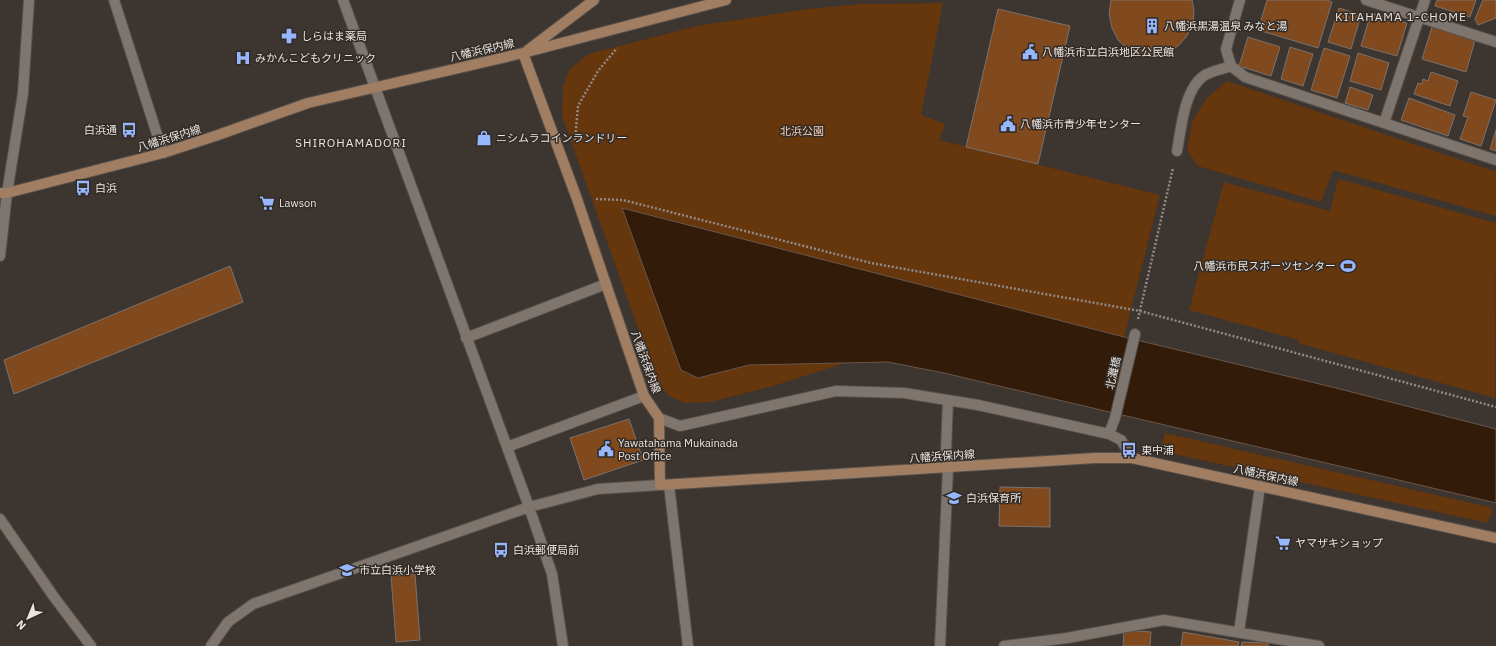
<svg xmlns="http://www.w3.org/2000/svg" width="1496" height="646" font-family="'IBM Plex Sans','Noto Sans JP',sans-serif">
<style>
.green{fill:#66360d}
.water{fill:#331b09;stroke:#6a574a}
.building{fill:#81491e;stroke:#7b726c}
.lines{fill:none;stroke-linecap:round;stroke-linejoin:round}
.lane-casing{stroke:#57514c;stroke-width:12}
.street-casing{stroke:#57514c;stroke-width:12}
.secondary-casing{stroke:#57514c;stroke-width:12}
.path{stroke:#918a86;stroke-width:2.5;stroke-dasharray:2 2;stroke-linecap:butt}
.lane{stroke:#7e756f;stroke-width:10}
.street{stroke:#7e756f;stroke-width:10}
.secondary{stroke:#a17d61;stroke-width:10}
.labels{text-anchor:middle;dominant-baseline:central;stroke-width:3;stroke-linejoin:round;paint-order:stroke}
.poi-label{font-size:11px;fill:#e9e4e0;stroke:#332b26;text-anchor:start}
.street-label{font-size:11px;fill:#e9e4e0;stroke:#332b26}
.park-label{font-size:11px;fill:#f7ceb3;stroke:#332b26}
.neighbourhood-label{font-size:12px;letter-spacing:1px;fill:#e9e4e0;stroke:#332b26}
</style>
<rect width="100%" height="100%" fill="#3d3530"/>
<path class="green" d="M943 3 921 115 945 124 939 140 1160 195 1124 337 622 208 681 370 698 378 749 365 845 363 773 386 711 402 685 403 669 396 658 384 562 116 563 86 570 69 588 54 697 26 808 9 861 4Z
M1227 81 1496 172V216L1333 170 1321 202 1198 166 1187 150 1192 122 1206 99Z
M1338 179 1496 223 1495 398 1298 343 1299 340 1189 310 1224 182 1330 211Z
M1165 433 1493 508 1488 523 1160 451Z"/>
<path class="water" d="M622 208 1124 337 1332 387 1496 429V503L944 373 888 362 749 365 698 378 681 370Z"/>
<path class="building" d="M1111 0H1192L1194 11 1193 24 1187 36 1178 46 1167 53 1154 56 1141 54 1128 49 1118 40 1112 28 1109 14Z
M1267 0H1327L1332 2 1318 48 1258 30Z
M1437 0H1476L1470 17 1435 6Z
M1483 0H1496V18L1478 25 1475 19Z
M1339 8 1361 15 1351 49 1328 42Z
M998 9 1070 26 1038 164 966 147Z
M1371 13 1407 23 1397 56 1361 46Z
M1432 27 1475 40 1466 72 1422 59Z
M1248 37 1280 47 1271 76 1239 66Z
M1290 47 1313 54 1303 86 1281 79Z
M1324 48 1350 56 1337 98 1311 90Z
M1358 53 1389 63 1381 90 1350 81Z
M1431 72 1458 81 1450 106 1414 94 1418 83 1422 84 1423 79 1428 81Z
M1350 87 1373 95 1368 110 1345 103Z
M1471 92 1496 100 1481 146 1460 139 1468 117 1463 116Z
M1409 98 1455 115 1448 136 1401 120Z
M1496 130V151L1490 149Z
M230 266 243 302 14 394 4 360Z
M629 419 643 460 584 480 570 438Z
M1000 487 1050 488V527L999 526Z
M415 574 420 640 396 642 391 575Z
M1124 630 1151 632 1150 646H1123Z
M1183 632 1239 642 1238 646H1181Z
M1242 642 1268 643V646H1241Z"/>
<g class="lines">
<g class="lane-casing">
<path id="lane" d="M1177 151C1181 130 1184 88 1205 75 1212 71 1223 69 1231 66"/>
</g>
<g class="street-casing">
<path id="street" d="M114 0 163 153
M343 0 529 507 552 574 563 646
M1240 0 1226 49 1231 66 1245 77 1496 160
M1366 0 1496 42
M1384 123 1425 0
M0 256 7 193 23 93 29 0
M466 338 606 284
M659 418 680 426 836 391 904 393 978 405 1109 434 1121 440 1132 458
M1109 434 1115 418 1135 334
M507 447 644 396
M669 485 688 646
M0 519 54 597 91 646
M1239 632 1260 486
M211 646 228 622 253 604 529 507 598 489 660 485
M940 646 948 468 946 450 948 400
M1004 646 1067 638 1164 620 1319 646"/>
</g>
<g class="secondary-casing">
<path id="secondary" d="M528 50 594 0
M523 53 577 199 644 396 659 418 660 485 1095 458H1132L1496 538
M0 193H7L163 153 218 135 308 103 523 53 726 0"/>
</g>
<path class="path" d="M575 140 578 106 598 71 617 48
M596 199 623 200 871 263 1140 311 1496 407
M1138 319 1173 168"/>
<use href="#lane" class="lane"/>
<use href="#street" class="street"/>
<use href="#secondary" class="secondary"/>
</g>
<defs>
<g id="building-bare" transform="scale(1.2)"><path d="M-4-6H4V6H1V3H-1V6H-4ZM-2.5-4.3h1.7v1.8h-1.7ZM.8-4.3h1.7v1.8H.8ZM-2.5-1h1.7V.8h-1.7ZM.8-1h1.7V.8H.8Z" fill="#96b6fd" stroke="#332b26" stroke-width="2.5" paint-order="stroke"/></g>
<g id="pharmacy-bare" transform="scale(1.2)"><path d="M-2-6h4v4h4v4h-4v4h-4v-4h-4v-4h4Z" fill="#96b6fd" stroke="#332b26" stroke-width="2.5" paint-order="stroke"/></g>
<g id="civic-bare" transform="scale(1.2)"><path d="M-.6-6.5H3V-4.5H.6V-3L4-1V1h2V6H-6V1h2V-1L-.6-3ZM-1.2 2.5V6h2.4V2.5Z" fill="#96b6fd" stroke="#332b26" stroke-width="2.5" paint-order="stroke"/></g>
<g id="hospital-bare" transform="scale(1.2)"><path d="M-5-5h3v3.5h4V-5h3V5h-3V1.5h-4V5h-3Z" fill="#96b6fd" stroke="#332b26" stroke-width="2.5" paint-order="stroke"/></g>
<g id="bus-bare" transform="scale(1.2)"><path d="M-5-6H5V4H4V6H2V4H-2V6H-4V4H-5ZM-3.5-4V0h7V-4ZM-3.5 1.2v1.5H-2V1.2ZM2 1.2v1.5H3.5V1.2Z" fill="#96b6fd" stroke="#332b26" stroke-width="2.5" paint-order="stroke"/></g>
<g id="shop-bare" transform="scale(1.2)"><path d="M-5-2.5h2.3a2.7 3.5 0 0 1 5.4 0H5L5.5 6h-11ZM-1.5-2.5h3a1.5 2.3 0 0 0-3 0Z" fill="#96b6fd" stroke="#332b26" stroke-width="2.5" paint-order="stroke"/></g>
<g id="supermarket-bare" transform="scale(1.2)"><path d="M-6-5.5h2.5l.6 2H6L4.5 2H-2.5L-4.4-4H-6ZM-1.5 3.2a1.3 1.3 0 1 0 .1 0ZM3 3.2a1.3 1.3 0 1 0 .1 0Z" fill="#96b6fd" stroke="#332b26" stroke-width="2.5" paint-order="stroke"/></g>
<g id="stadium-bare" transform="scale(1.2)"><path d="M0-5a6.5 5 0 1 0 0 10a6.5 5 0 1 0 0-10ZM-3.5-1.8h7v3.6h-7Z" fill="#96b6fd" stroke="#332b26" stroke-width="2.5" paint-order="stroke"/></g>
<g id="school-bare" transform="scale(1.2)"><path d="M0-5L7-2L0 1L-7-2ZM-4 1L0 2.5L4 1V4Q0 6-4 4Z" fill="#96b6fd" stroke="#332b26" stroke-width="2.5" paint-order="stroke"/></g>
</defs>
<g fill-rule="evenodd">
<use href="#building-bare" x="1152" y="26"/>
<use href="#pharmacy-bare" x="289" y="36"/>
<use href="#civic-bare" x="1030" y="52"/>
<use href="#hospital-bare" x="243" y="58"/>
<use href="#civic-bare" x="1008" y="124"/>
<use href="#bus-bare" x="129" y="130"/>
<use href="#shop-bare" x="484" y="138"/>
<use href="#bus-bare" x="83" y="188"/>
<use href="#supermarket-bare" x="267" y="203"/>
<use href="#stadium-bare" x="1348" y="266"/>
<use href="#civic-bare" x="606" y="449"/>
<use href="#bus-bare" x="1129" y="450"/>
<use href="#school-bare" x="954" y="498"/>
<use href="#supermarket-bare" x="1283" y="543"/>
<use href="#bus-bare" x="501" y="550"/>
<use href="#school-bare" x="347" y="570"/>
</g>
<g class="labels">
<g class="poi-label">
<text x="1164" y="26">八幡浜黒湯温泉 みなと湯</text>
<text x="301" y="36">しらはま薬局</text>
<text x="1042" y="52">八幡浜市立白浜地区公民館</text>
<text x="255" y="58">みかんこどもクリニック</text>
<text x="1020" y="124">八幡浜市青少年センター</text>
<text x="117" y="130" text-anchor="end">白浜通</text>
<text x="496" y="138">ニシムラコインランドリー</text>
<text x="95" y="188">白浜</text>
<text x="279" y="203">Lawson</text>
<text x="1336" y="266" text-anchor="end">八幡浜市民スポーツセンター</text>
<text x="618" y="443">Yawatahama Mukainada<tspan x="618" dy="13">Post Office</tspan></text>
<text x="1141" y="450">東中浦</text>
<text x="966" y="498">白浜保育所</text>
<text x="1295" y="543">ヤマザキショップ</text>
<text x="513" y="550">白浜郵便局前</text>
<text x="359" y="570">市立白浜小学校</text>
</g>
<g class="street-label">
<text transform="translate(482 50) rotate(-13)">八幡浜保内線</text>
<text transform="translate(169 138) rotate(-17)">八幡浜保内線</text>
<text transform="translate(646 362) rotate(70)">八幡浜保内線</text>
<text transform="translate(1113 373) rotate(-77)">北灘橋</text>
<text transform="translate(942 456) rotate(-4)">八幡浜保内線</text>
<text transform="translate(1266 475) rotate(12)">八幡浜保内線</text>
</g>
<g class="park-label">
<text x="802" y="131">北浜公園</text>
</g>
<g class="neighbourhood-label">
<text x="1401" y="16">KITAHAMA 1-CHOME</text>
<text x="351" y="142">SHIROHAMADORI</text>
</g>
</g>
<g transform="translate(28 618) rotate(224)" stroke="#332b26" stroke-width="3" paint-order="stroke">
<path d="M0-3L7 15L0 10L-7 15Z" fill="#e9e4e0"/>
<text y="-6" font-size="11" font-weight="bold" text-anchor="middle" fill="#e9e4e0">N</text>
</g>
</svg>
